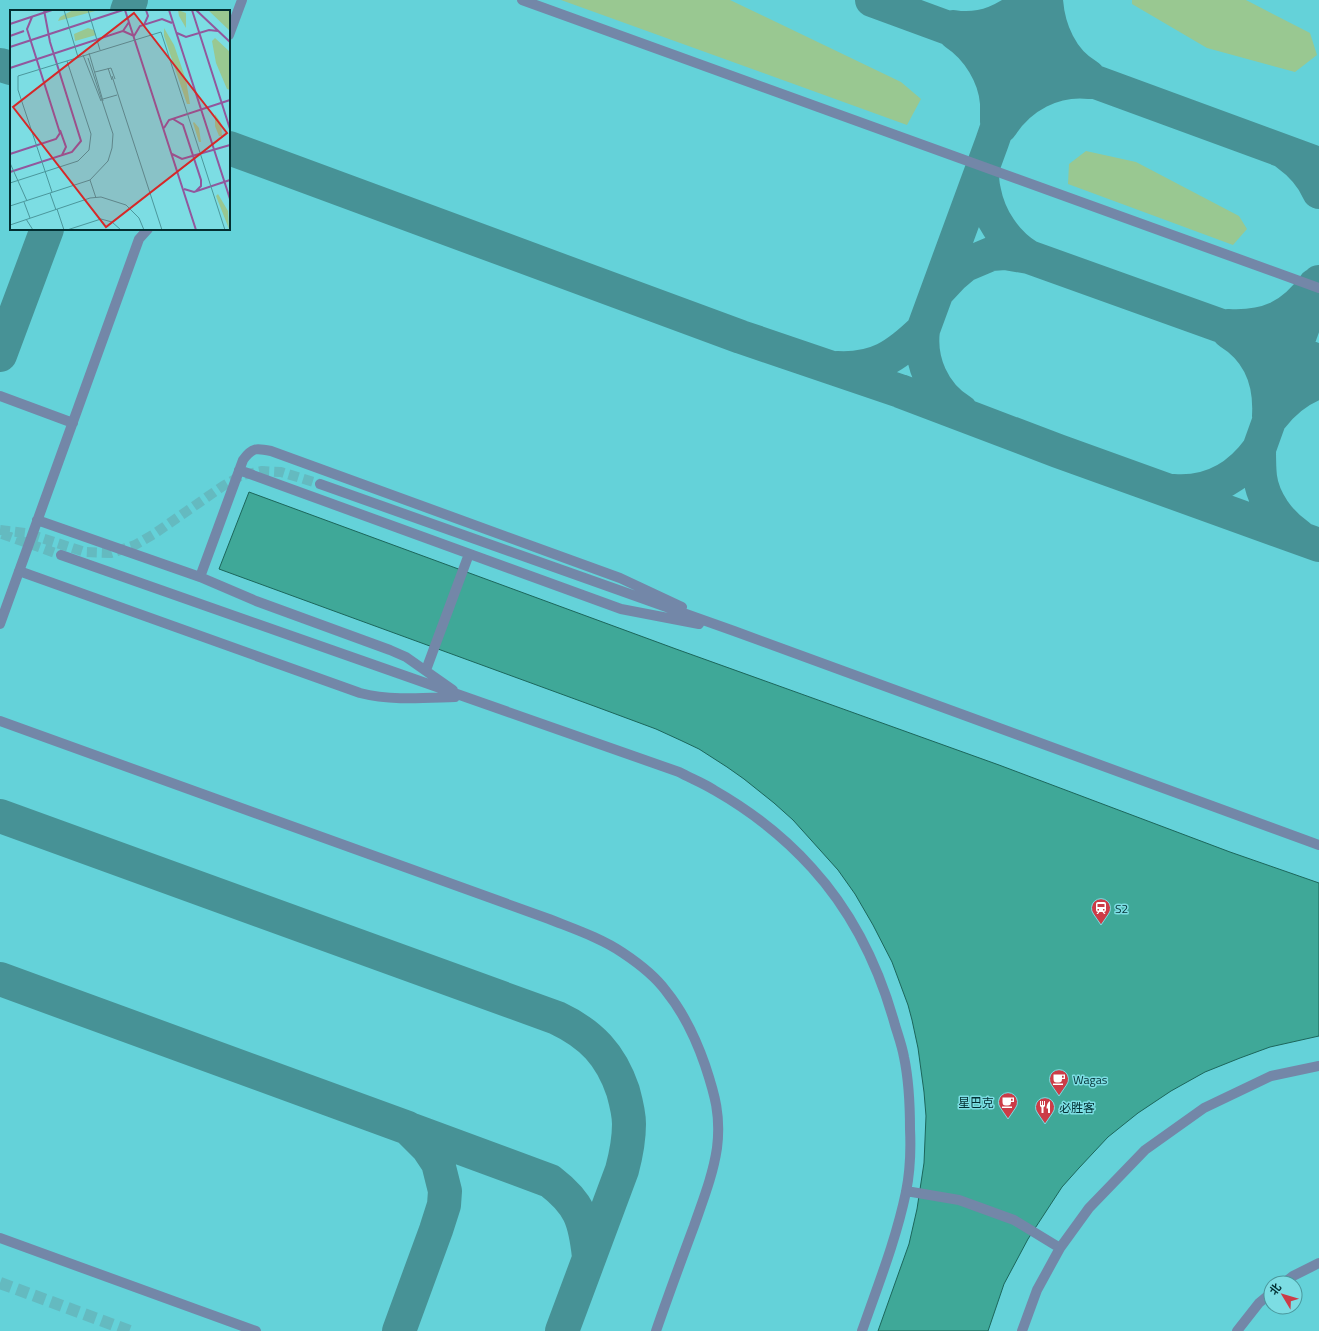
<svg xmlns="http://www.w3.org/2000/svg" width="1319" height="1331" font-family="'Titillium Web','Noto Sans SC',sans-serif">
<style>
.built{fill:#64d2d9;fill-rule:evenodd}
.green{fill:#99c891}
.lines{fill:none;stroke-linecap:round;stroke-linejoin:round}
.taxiway{stroke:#479296;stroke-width:34}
.building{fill:#3fa898;stroke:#1c665b}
.minor-tunnel{stroke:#64bac0;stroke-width:10;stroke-dasharray:10 5;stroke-linecap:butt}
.highway-tunnel{stroke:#64bac0;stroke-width:12;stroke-dasharray:12 6;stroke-linecap:butt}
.minor{stroke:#7387a8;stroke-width:10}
.labels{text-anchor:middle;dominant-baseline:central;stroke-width:3;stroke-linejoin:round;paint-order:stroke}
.poi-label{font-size:12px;fill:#022f32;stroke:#7cdde3;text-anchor:start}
.inset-river{fill:none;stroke:#92579d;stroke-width:2}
.inset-road{fill:none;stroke:#4b979c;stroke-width:1}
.view{fill:#d62828;fill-opacity:0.15;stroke:#d62828;stroke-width:2}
.inset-edge{fill:none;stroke:#022f32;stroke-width:2}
</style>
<rect width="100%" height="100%" fill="#7cdde3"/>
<path class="built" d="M0 0H1319V1331H0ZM11 11H229V229H11ZM1271 1283H1295V1307H1271Z"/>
<path class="green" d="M561 0H730L901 82 921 99 907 125Z
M1132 0H1246L1310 33 1317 55 1295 72 1207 48 1132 4Z
M1086 151 1136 162 1239 216 1247 229 1233 245 1068 184 1069 164Z"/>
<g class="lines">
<path class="taxiway" d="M872 0 1319 164
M1046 0C1048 29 1061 61 1088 76
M127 11 131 0
M953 27C984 32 1008 19 1031 0
M955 33C978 48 995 76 997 103 997 109 997 116 997 122
M0 65 11 68
M1001 126C1020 96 1054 78 1090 82
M229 148 741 337 900 391 1058 451 1319 545
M1287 154C1301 164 1312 176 1319 192
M982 169C982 176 982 184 984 191 989 218 1006 243 1029 257
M937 292 952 276 965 265 991 254 1005 253 1029 257 1319 361
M1228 326C1267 328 1292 317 1315 285
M1229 332C1260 351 1271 381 1269 416
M0 355 47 229
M837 368C876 370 896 356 923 330
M961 411C933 394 919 361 923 330L992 142 1041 0
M1272 417C1285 400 1299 389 1319 382
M1259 449C1259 458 1259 468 1260 477 1263 501 1280 523 1299 536
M1173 491C1210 494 1238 478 1259 449L1319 282
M0 816 557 1018C591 1034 611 1055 623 1091 626 1102 629 1113 629 1124 629 1140 626 1155 622 1170L562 1331
M0 979 408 1128 428 1148 438 1163 445 1191 444 1205 436 1230 399 1331
M412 1130 550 1181C580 1204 585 1220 589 1257"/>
</g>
<path class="building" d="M249 492 676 649 999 765 1230 852 1319 883V1036L1270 1047 1240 1058 1205 1072 1171 1091 1138 1113 1108 1137 1079 1168 1062 1187 1028 1239 1004 1284 988 1331H878L909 1244 917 1209 924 1163 926 1116 924 1092 918 1048 912 1020 908 1005 892 962 873 925 855 894 838 870 793 820 774 803 744 779 727 767 699 749 680 740 656 729 594 706 219 569Z"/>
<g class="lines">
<path class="minor-tunnel" d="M0 530 26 533 85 552 111 553 135 545 154 534 223 486 242 475 262 471 281 472 320 484
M2 534 61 555"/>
<path class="highway-tunnel" d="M0 1283 130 1331"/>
<path class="minor" d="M522 0 1319 288
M229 35 242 0
M0 396 73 423
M239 470 621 609 699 624
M320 484 734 631 1319 845
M37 520 200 577 256 601 390 650 406 657 453 690
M61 555 679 772C690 778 703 783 714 790 749 810 785 838 812 868 853 913 879 967 895 1025 898 1035 902 1046 904 1057 909 1081 910 1105 910 1129 911 1150 910 1172 906 1192 896 1240 878 1285 862 1331
M19 571 360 693C391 701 424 698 455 697
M200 577 243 460C252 447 257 448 271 451L620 578 682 607
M0 624 139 239 148 229
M426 670 469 554
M0 721 549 919C574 929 601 938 623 953 638 963 655 976 666 991 683 1012 696 1039 705 1065 715 1095 721 1116 717 1148 713 1175 703 1200 694 1226 681 1261 668 1296 656 1331
M906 1191 959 1200 1014 1220 1060 1248
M0 1238 256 1331
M1284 1283 1293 1276 1319 1263
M1022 1331 1037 1290 1060 1248 1089 1208 1145 1150 1204 1108 1271 1076 1319 1066
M1237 1331 1259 1303 1271 1293"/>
</g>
<defs>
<g id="station-pin" transform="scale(1)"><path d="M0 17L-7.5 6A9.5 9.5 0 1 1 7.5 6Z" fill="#cc3c47" stroke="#7cdde3"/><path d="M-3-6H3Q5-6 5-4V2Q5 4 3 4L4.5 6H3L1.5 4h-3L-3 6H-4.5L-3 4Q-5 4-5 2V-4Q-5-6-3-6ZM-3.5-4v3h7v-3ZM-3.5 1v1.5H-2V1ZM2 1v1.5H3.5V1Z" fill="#fff"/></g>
<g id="cafe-pin" transform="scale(1)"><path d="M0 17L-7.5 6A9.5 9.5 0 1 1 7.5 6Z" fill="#cc3c47" stroke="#7cdde3"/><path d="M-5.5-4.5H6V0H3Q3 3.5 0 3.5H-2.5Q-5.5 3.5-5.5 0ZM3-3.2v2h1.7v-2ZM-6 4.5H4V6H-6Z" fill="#fff"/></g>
<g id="restaurant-pin" transform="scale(1)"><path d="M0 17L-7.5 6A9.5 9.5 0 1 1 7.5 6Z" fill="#cc3c47" stroke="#7cdde3"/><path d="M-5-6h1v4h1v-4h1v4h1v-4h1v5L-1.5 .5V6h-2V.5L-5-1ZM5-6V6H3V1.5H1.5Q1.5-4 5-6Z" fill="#fff"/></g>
</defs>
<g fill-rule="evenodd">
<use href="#station-pin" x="1101" y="908"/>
<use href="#cafe-pin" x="1059" y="1079"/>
<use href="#cafe-pin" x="1008" y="1102"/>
<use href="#restaurant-pin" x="1045" y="1107"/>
</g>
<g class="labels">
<g class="poi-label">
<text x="1115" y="908">S2</text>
<text x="1073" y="1079">Wagas</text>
<text x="994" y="1102" text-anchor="end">星巴克</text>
<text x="1059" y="1107">必胜客</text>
</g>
</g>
<g transform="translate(10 10)">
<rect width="220" height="220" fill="#7cdde3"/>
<path d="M63 0H89L48 11 50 7ZM168 0 176 3V18L169 6ZM198 0H219L220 21ZM78 18 84 20 86 25 65 31 64 24ZM154 18 164 35 176 70 180 94H177L154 26ZM205 28 220 42V80L217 79 206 53 202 31ZM205 104 211 113 212 126H209L205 116ZM184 112 189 118 191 132H189L183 113ZM208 184 218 201 219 219 206 186Z" fill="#99c891"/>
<path class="inset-river" d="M115 0 186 220M159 0 220 189M182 0 220 119M186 0 220 32M0 14 42 0M134 15 138 6 136 0M113 21 124 26 130 16 152 9 162 13M167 23 176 27 199 20 208 21M0 26 14 21M0 37 113 0M0 58 113 21 119 12M163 109 173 115 191 170V176L186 181M154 118 159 110 220 90M50 120 56 137 52 145M0 144 46 129 50 123 17 19 22 7M162 144 172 149 220 135M0 162 62 142 71 131 40 32 34 0M174 179 184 182 220 170"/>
<path class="inset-road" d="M54 0 68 47M78 0 90 40M79 43 93 91M73 45 91 91M98 58 102 70M85 62 101 58 105 69M102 66 152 220M93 89 107 85M0 153 17 191M80 170 86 188M0 173 68 151 79 140 81 124 57 51M42 182 8 80V66L151 22 215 220M40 183 46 200M14 192 20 208M0 196 80 170 98 151 102 138 103 124 78 48M47 199 54 220M16 209 23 220M0 215 80 188 91 187 116 195 129 208 134 220M57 220 91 209 102 212 111 220"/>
<path class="view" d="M124 3 217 123 96 217 3 97Z"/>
<rect width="220" height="220" class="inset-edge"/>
</g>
<g transform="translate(1283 1295) rotate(308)"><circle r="19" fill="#7cdde3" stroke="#4b979c"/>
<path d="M0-3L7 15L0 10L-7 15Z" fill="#cc3c47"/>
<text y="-6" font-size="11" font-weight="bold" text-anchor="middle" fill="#022f32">北</text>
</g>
</svg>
